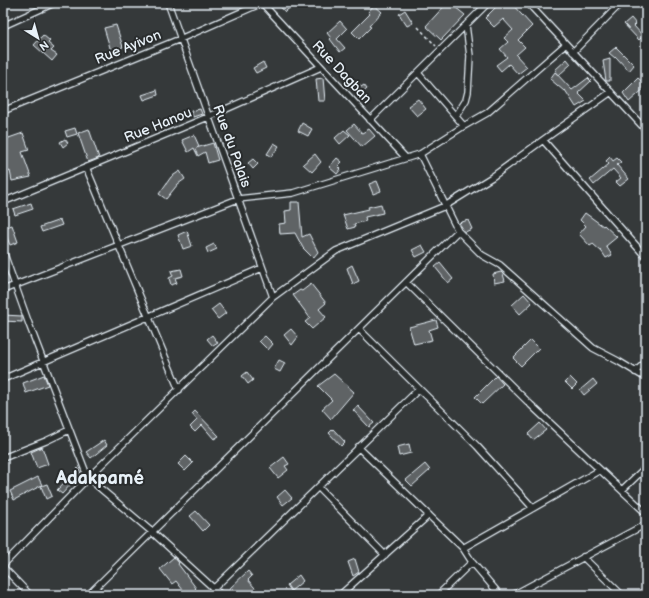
<svg xmlns="http://www.w3.org/2000/svg" width="649" height="598" font-family="'Balsamiq Sans',sans-serif">
<style>
.building{fill:#5f6365;stroke:#e8f1f8}
.lines{fill:none;stroke-linecap:round;stroke-linejoin:round}
.street-casing{stroke:#e8f1f8;stroke-width:8}
.path{stroke:#e8f1f8;stroke-width:1.5;stroke-dasharray:3 3;stroke-linecap:butt}
.street{stroke:#2a2d2e;stroke-width:5.5}
.labels{text-anchor:middle;dominant-baseline:central;stroke-width:4;stroke-linejoin:round;paint-order:stroke}
.street-label{font-size:14px;fill:#e8f1f8;stroke:#2a2d2e}
.district-label{font-size:18px;font-weight:bold;fill:#e8f1f8;stroke:#2a2d2e}
</style>
<rect width="100%" height="100%" fill="#35393a"/>
<filter id="ink" filterUnits="userSpaceOnUse"><feTurbulence type="fractalNoise" baseFrequency=".025" numOctaves="2"/><feDisplacementMap in="SourceGraphic" scale="8" xChannelSelector="R" yChannelSelector="G"/><feConvolveMatrix kernelMatrix="1 2 1 2 8 2 1 2 1" color-interpolation-filters="sRGB"/></filter>
<g filter="url(#ink)">
<path class="building" d="M277 3H295L285 12Z
M447 3H450L465 15 441 40 426 26Z
M500 3H511L532 26 518 40 525 47 516 55 527 67 518 74 509 64 501 71 496 65 507 57 500 49 508 42 504 38 513 30 503 19 494 27 485 18Z
M374 5 382 12 369 26 371 27 359 39 352 32 370 14 368 12Z
M405 10 413 23 407 26 399 14Z
M631 18 636 24 634 26 643 36 639 40 624 24Z
M340 21 347 29 337 39 345 48 340 52 330 39 331 38 327 33Z
M116 25 123 47 111 51 104 28Z
M43 35 50 41 48 43 54 48 51 51 57 55 52 61 34 45Z
M616 47 634 65 629 71 616 57 615 58 609 53Z
M567 59 571 64 559 75 555 70Z
M610 59V81H606L603 61Z
M263 62 266 68 256 73 253 68Z
M555 72 572 90 588 78 591 81 578 93 586 101 576 107 565 90 564 91 550 79Z
M323 78 325 101H318L316 79Z
M638 78 646 85V87L629 102 623 93Z
M359 84 361 87 364 85 367 89 360 95 354 88Z
M157 90 158 95 144 100 142 95Z
M418 99 426 109 417 116 408 106Z
M200 109 202 114 193 117 191 111Z
M302 123 312 129 308 136 298 131Z
M354 124 362 133 369 129 375 136 362 147 347 130Z
M75 128 77 134 67 137 65 131Z
M89 129 99 158 88 162 78 133Z
M344 130 350 135 340 144 335 138Z
M23 133 29 150 22 152 31 177 12 181 10 171 3 174V140Z
M194 135 199 146 196 148 213 143 218 160 208 163 205 152 198 156 194 148 188 152 182 140Z
M65 139 68 143 63 147 60 142Z
M274 143 279 146 271 157 267 154Z
M315 154 321 162 312 172 303 164Z
M610 157 613 161 617 158 621 162 617 165 629 179 620 186 616 182 621 178 613 169 594 185 590 180 609 164 606 161Z
M337 158 342 162 338 166 341 169 337 174 329 167Z
M253 159 258 164 253 169 248 163Z
M180 171 185 179 178 184 166 199 159 194 171 177Z
M377 181 381 191 373 194 369 184Z
M291 202H299L302 237 309 234 318 252 313 258 303 248 295 233 280 234 279 224 286 223 285 211 291 210Z
M31 203 33 209 15 215 13 209Z
M381 204 383 213 365 217 366 221 354 224 355 227 348 229 343 215 369 209 368 207Z
M585 213 603 226 604 225 617 237 606 246 612 255 606 258 602 252 593 244 590 246 579 234 586 226 580 220Z
M60 220 62 225 42 232 40 227Z
M468 220 472 229 465 232 459 223Z
M12 225 18 242 10 245 3 228Z
M187 231 192 246 183 249 178 235Z
M214 244 217 249 208 253 206 248Z
M422 245 426 252 416 257 412 250Z
M440 263 453 279 448 283 435 267Z
M352 265 359 281 353 284 347 268Z
M181 269 183 276 175 278 177 283 171 285 169 278 173 276 171 271Z
M501 272 503 274 505 281 494 283 493 274Z
M311 284 326 303 319 309 326 317 312 329 305 322 310 318 293 295 300 290 302 291Z
M524 294 532 303 520 314 512 305Z
M219 304 226 313 218 319 211 310Z
M3 315 22 316V322L3 321Z
M436 320 438 327 429 330 432 340 414 344 409 327Z
M291 329 298 337 292 345 284 335Z
M212 335 218 343 213 346 207 339Z
M265 336 273 344 268 350 259 341Z
M531 340 539 348 521 366 513 358Z
M279 360 285 363 280 372 274 369Z
M247 372 253 380 248 384 242 376Z
M334 374 354 392 331 419 322 409 332 400 318 386Z
M44 375 48 385 26 393 23 383Z
M496 376 503 384 482 404 475 397Z
M570 377 577 384 572 389 565 382Z
M593 379 597 384 584 395 580 390Z
M358 406 374 423 369 427 353 410Z
M195 411 219 436 214 439 202 425 195 432 190 427 197 420 192 414Z
M540 423 546 430 533 440 528 434Z
M333 429 345 442 341 446 329 433Z
M104 440 107 445 91 458 86 452Z
M409 444 411 453 399 456 397 447Z
M42 447 48 464 37 468 31 452Z
M186 456 193 463 185 471 178 464Z
M284 457 289 464 285 466 288 470 278 478 270 468Z
M425 464 430 470 412 486 406 480Z
M78 468 81 473 62 494 57 490Z
M38 477 42 485 14 500 10 491Z
M47 484 52 496 46 499 41 486Z
M285 490 292 498 283 505 277 497Z
M196 511 209 525 203 531 190 516Z
M174 557 179 563 178 564 196 588 195 589 200 595H187L176 581 172 584 160 569Z
M355 559 359 572 353 576 348 562Z
M248 571 252 576 248 580 261 595H235L229 589Z
M299 575 303 581 291 591 287 585Z"/>
<g class="lines">
<g class="street-casing">
<path id="street" d="M168 3 273 297
M262 3 405 157
M528 3 646 130
M645 3 646 4
M3 26 54 3
M573 52 621 3
M418 73 464 126
M3 111 180 39 262 3
M456 116 466 100 468 92 470 56 466 25
M370 120 488 3
M543 140 646 257
M420 154 458 231 482 255 500 265 593 348 618 361 646 378
M86 167 179 390
M3 202 208 117 321 67
M3 251 29 324 88 478 152 532 221 595
M406 282 531 405 646 513
M3 290 238 199 293 193 420 154 464 126 487 113 566 44
M359 329 477 446 533 508
M635 372 646 362
M3 379 262 268
M358 447 463 548 472 562 500 595
M3 458 46 441 69 430
M318 487 385 555
M622 490 646 467
M463 548 600 470
M583 557 622 595
M3 565 88 478 273 297 336 251 445 206 492 177 543 140 611 92
M3 567 30 595
M88 595 458 231
M207 595 419 389
M340 595 429 515
M438 595 472 562
M513 595 646 524"/>
</g>
<path class="path" d="M418 27 436 46"/>
<use href="#street" class="street"/>
</g>
</g>
<g class="labels">
<g class="street-label">
<text transform="translate(128 47) rotate(-22)">Rue Ayivon</text>
<text transform="translate(342 72) rotate(47)">Rue Dagban</text>
<text transform="translate(158 125) rotate(-22)">Rue Hanou</text>
<text transform="translate(232 146) rotate(70)">Rue du Palais</text>
</g>
<g class="district-label">
<text x="100" y="478">Adakpamé</text>
</g>
</g>
<rect width="649" height="598" fill="none" stroke="#2a2d2e" stroke-width="16"/>
<rect x="8" y="8" width="633" height="582" fill="none" stroke="#e8f1f8" stroke-width="1.5" filter="url(#ink)"/>
<g transform="translate(38 38) rotate(143)" stroke="#2a2d2e" stroke-width="3" paint-order="stroke">
<path d="M0-3L7 15L0 10L-7 15Z" fill="#e8f1f8"/>
<text y="-6" font-size="11" font-weight="bold" text-anchor="middle" fill="#e8f1f8">N</text>
</g>
</svg>
